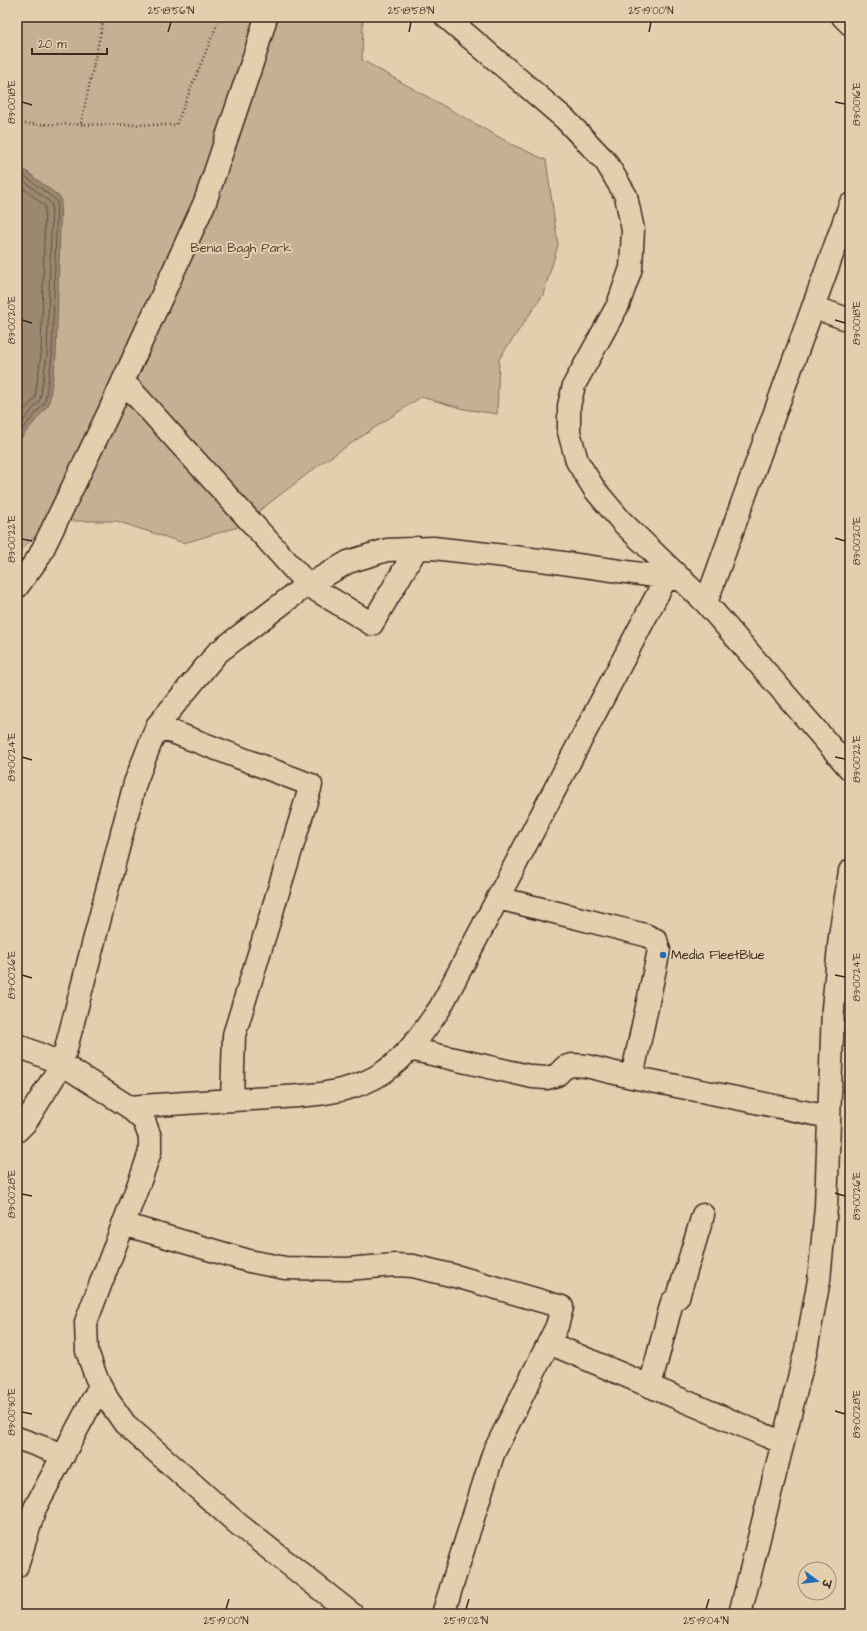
<svg xmlns="http://www.w3.org/2000/svg" width="867" height="1631" font-family="'Architects Daughter','Playpen Sans Deva',sans-serif">
<style>
.green{fill:#c6b094;stroke:#806d59}
.water{fill:#9b8870;stroke:#75624f}
.lines{fill:none;stroke-linecap:round;stroke-linejoin:round}
.shore{stroke:#61503f;stroke-width:1}
.street-casing{stroke:#3b2a1e;stroke-width:25}
.path{stroke:#3b2a1e;stroke-width:2.5;stroke-dasharray:1 3;stroke-linecap:butt}
.street{stroke:#e5ceae;stroke-width:22}
.ticks{fill:none;stroke:#3b2a1e;stroke-width:1.5}
.poi-dot{fill:#1f6fb2;stroke:#e5ceae;stroke-width:1.5}
.labels{text-anchor:middle;dominant-baseline:central;stroke-width:4;stroke-linejoin:round;paint-order:stroke}
.park-label{font-size:13px;fill:#503e30;stroke:#e5ceae}
.poi-label{font-size:13px;fill:#3b2a1e;stroke:#e5ceae;text-anchor:start}
.neatline{fill:none;stroke:#3b2a1e;stroke-width:1.5}
.ticks-label{font-size:10px;text-anchor:middle;fill:#3b2a1e}
</style>
<rect width="100%" height="100%" fill="#e5ceae"/>
<filter id="ink" filterUnits="userSpaceOnUse"><feTurbulence type="fractalNoise" baseFrequency=".025" numOctaves="2"/><feDisplacementMap in="SourceGraphic" scale="8" xChannelSelector="R" yChannelSelector="G"/><feConvolveMatrix kernelMatrix="1 2 1 2 8 2 1 2 1" color-interpolation-filters="sRGB"/></filter>
<g filter="url(#ink)">
<path class="green" d="M17 17H363L362 60 513 145 546 160 558 245 543 295 499 359 497 414 464 409 421 397 323 462 238 527 184 543 116 521H52L17 553Z"/>
<path class="water" d="M17 166 22 168 61 198 56 356 49 404 17 443Z"/>
<g class="lines">
<path class="shore" d="M17 170 57 201 52 356 45 402 17 436
M17 175 52 204 47 355 40 400 17 429
M17 183 45 206 41 355 35 398 17 419"/>
<g class="street-casing">
<path id="street" d="M446 17 565 119 606 162 626 196 633 230 631 268 618 305 574 385 569 406V432L577 461 595 490 622 522 706 603 850 769
M843 17 850 24
M813 307 850 320
M123 381 308 585 372 624 417 548
M17 587 39 557 109 412 205 202 256 51 266 17
M706 603 850 205
M157 726 311 785 234 1035 232 1100
M498 898 645 935 656 940 659 950 632 1077
M17 1045 62 1064 129 1107 144 1121 150 1137V1152L141 1178 86 1322 87 1351 96 1377 108 1400 125 1424 238 1524 352 1614
M410 1049 533 1077 547 1078 557 1075 565 1067 573 1065 586 1066 632 1077 829 1117
M129 1107C170 1104 211 1101 253 1099 293 1096 338 1097 374 1078 404 1062 421 1035 440 1008L666 578
M17 1131 26 1122 62 1064 135 783 157 726 217 653 300 590 348 562 387 550 433 548 549 561 683 580
M123 1224 249 1261 285 1268 347 1269 395 1265 413 1266 459 1277 562 1307 557 1326 493 1454 443 1614
M549 1343 783 1443
M650 1386 672 1302 678 1297 703 1215
M17 1438 64 1455
M17 1566 35 1508 100 1386
M740 1614 806 1350 819 1280 826 1207 833 1008 840 936 850 871"/>
</g>
<path class="path" d="M81 123 104 17
M17 124 176 125 220 17"/>
<use href="#street" class="street"/>
</g>
</g>
<path class="ticks" d="M168 32 171 22M409 32 411 22M649 32 651 22M22 102 32 105M835 102 845 104M22 320 32 323M835 320 845 323M835 538 845 541M22 539 32 541M22 757 32 760M835 757 845 759M22 975 32 978M835 975 845 977M835 1193 845 1196M22 1194 32 1196M835 1411 845 1414M22 1412 32 1414M226 1609 229 1599M466 1609 469 1599M706 1609 709 1599"/>
<circle class="poi-dot" cx="663" cy="955" r="4"/>
<g class="labels">
<g class="park-label">
<text x="241" y="248">Benia Bagh Park</text>
</g>
<g class="poi-label">
<text x="671" y="955">Media FleetBlue</text>
</g>
</g>
<rect width="867" height="1631" fill="none" stroke="#e5ceae" stroke-width="44"/>
<g transform="translate(817 1581) rotate(105)"><circle r="19" fill="#e5ceae" stroke="#a18c74"/>
<path d="M0-3L7 15L0 10L-7 15Z" fill="#1f6fb2"/>
<text y="-6" font-size="11" font-weight="bold" text-anchor="middle" fill="#3b2a1e">उ</text>
</g>
<path d="M32 48v6h75v-6" fill="none" stroke="#3b2a1e" stroke-width="2"/>
<text x="38" y="48" font-size="12" fill="#3b2a1e" stroke="#e5ceae" stroke-width="3" paint-order="stroke">20 m</text>
<rect x="22" y="22" width="823" height="1587" class="neatline"/>
<g class="ticks-label">
<text x="171" y="14">25°18'56"N</text>
<text x="411" y="14">25°18'58"N</text>
<text x="651" y="14">25°19'00"N</text>
<text transform="translate(11 102) rotate(-90)" y="4">83°00'18"E</text>
<text transform="translate(856 104) rotate(-90)" y="4">83°00'16"E</text>
<text transform="translate(11 320) rotate(-90)" y="4">83°00'20"E</text>
<text transform="translate(856 323) rotate(-90)" y="4">83°00'18"E</text>
<text transform="translate(11 539) rotate(-90)" y="4">83°00'22"E</text>
<text transform="translate(856 541) rotate(-90)" y="4">83°00'20"E</text>
<text transform="translate(11 757) rotate(-90)" y="4">83°00'24"E</text>
<text transform="translate(856 759) rotate(-90)" y="4">83°00'22"E</text>
<text transform="translate(11 975) rotate(-90)" y="4">83°00'26"E</text>
<text transform="translate(856 977) rotate(-90)" y="4">83°00'24"E</text>
<text transform="translate(11 1194) rotate(-90)" y="4">83°00'28"E</text>
<text transform="translate(856 1196) rotate(-90)" y="4">83°00'26"E</text>
<text transform="translate(11 1412) rotate(-90)" y="4">83°00'30"E</text>
<text transform="translate(856 1414) rotate(-90)" y="4">83°00'28"E</text>
<text x="226" y="1624">25°19'00"N</text>
<text x="466" y="1624">25°19'02"N</text>
<text x="706" y="1624">25°19'04"N</text>
</g>
</svg>
